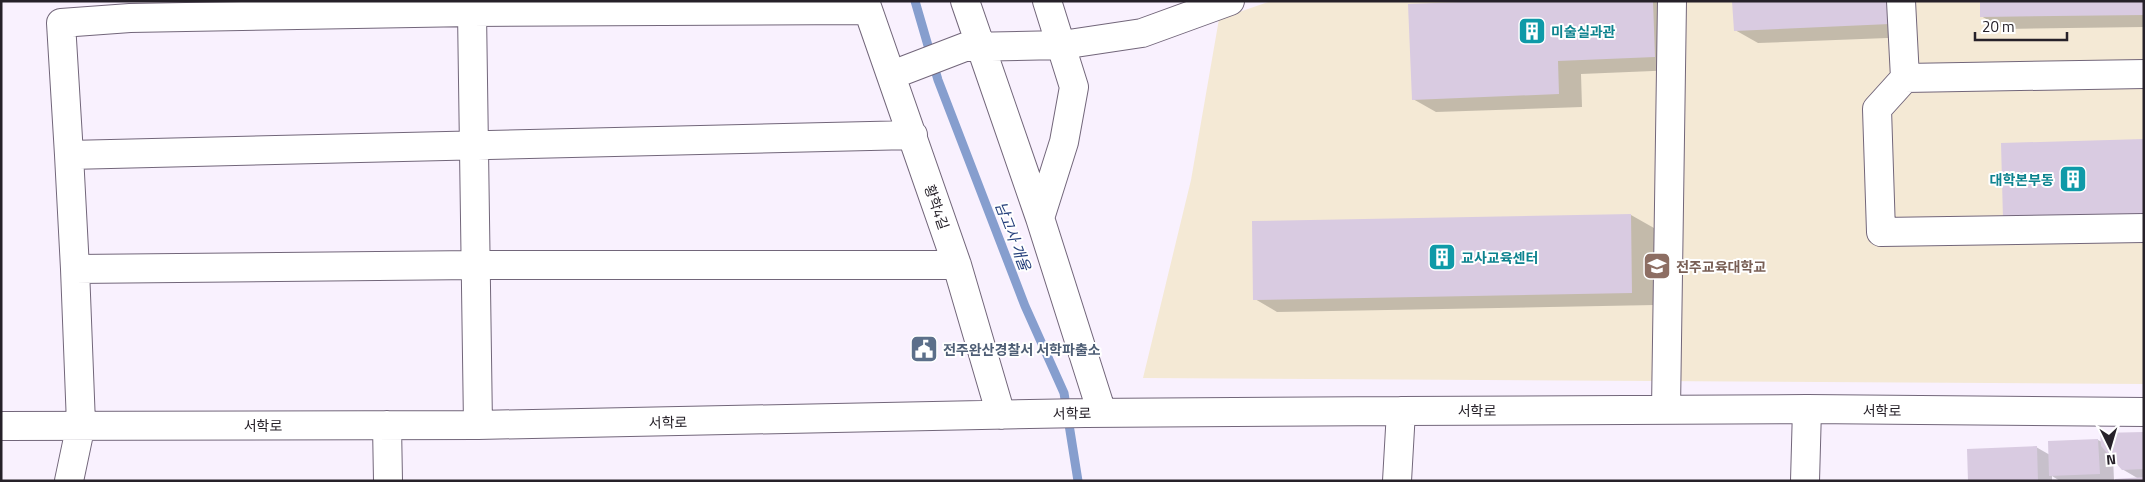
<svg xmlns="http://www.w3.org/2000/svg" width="2145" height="482" font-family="'Titillium Web','Noto Sans KR',sans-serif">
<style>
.education{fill:#f4e9d5}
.shadow{fill:#0003;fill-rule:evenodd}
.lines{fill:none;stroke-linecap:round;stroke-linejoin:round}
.stream{stroke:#869ece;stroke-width:9}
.building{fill:#d9cbe1}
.minor-casing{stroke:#72667a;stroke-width:30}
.minor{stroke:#fff;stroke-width:28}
.labels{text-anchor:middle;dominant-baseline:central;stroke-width:4;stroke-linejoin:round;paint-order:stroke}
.culture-label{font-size:14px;font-weight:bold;fill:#0d838f;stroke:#fff;text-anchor:start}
.street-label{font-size:14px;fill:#262129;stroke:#fff}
.education-label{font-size:14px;font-weight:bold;fill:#785e54;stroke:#fff;text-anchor:start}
.service-label{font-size:14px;font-weight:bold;fill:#4e5e75;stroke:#fff;text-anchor:start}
.water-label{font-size:15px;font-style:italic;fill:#26407c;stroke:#fff}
</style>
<rect width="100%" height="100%" fill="#f9f1fe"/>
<path class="education" d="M1271 1H2144V384L1143 378 1191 180 1219 19Z"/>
<path class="shadow" d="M1505 1H1674L1677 70 1581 74 1582 107 1436 112 1413 99Z
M1911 1 1913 37 1758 43 1735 30Z
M2144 1V27L2004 29 1981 16Z
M1631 215 1654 228 1655 305 1277 312 1255 299Z
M2144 433V481H2060L2052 476V481H1970L2036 447 2050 455 2098 440 2102 442ZM2113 458 2122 469 2139 479 2114 480Z"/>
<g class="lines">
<path class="stream" d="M915 1 938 80 1025 306 1064 393 1078 481"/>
</g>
<path class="building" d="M1487 1H1653L1655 57 1558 61 1559 94 1412 100 1408 4Z
M1732 1H1889L1890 24 1734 31Z
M1980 1H2144V15L1980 17Z
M2144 139V215L2003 219 2001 143Z
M1631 214 1632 293 1253 300 1252 221Z
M2144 432V469L2122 470 2101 446 2100 433Z
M2098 439 2100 474 2049 476 2048 441Z
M2037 446 2038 481H1968L1967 449Z
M2144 477V481H2115V479Z"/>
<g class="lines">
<g class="minor-casing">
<path id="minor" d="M472 1V12L868 10
M865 1 957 265 1001 415
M965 1 1040 218 1102 413
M1901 1 1905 78 1877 109 1881 232 2144 228
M892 75 965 47 1062 45 1142 33 1230 1
M1905 78 2144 74
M69 155 61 23 130 18 472 12 478 425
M1040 218 1064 142 1074 87 1047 1
M75 269 69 155 913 135
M1666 409 1672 1
M387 425 388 481
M1 426 478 425 1085 413 1401 411 1807 409 2144 412
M69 481 81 424 75 269 476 265H957
M1397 481 1401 411
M1805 481 1807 409"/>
</g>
<use href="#minor" class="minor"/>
</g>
<defs>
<g id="building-square" transform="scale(1.4375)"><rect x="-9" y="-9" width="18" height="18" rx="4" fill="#0f9aa8" stroke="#fff"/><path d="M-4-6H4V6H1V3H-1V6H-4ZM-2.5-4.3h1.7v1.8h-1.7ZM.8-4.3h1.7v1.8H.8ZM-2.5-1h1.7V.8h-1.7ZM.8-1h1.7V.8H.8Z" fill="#fff"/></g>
<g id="university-square" transform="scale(1.4375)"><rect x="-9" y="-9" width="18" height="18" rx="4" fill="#8d6e63" stroke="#fff"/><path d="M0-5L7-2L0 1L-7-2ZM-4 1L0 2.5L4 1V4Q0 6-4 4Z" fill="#fff"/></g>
<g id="civic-square" transform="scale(1.4375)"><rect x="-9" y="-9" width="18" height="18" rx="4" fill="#5c6f8a" stroke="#fff"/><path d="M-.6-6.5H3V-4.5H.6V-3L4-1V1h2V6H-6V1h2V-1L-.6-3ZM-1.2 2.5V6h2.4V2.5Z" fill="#fff"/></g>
</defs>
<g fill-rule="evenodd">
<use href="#building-square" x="1532" y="31"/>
<use href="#building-square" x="2073" y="179"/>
<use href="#building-square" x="1442" y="257"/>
<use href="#university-square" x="1657" y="266"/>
<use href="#civic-square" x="924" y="349"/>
</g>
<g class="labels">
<g class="culture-label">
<text x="1551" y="31">미술실과관</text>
<text x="2054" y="179" text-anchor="end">대학본부동</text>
<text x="1461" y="257">교사교육센터</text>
</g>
<g class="street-label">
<text transform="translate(937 207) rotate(71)">황학4길</text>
<text x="1477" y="410">서학로</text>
<text x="1882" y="410">서학로</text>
<text transform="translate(1072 413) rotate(-1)">서학로</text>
<text transform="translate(668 422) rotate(-1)">서학로</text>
<text x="263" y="425">서학로</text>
</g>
<g class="education-label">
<text x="1676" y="266">전주교육대학교</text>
</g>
<g class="service-label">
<text x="943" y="349">전주완산경찰서 서학파출소</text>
</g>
<g class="water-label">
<text transform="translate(1013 236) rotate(69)">남고사 개울</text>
</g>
</g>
<rect width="2145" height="482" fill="none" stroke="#262129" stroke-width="5"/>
<g transform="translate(2110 447) rotate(175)" stroke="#ffffff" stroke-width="4" paint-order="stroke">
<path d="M0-4L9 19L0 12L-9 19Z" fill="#262129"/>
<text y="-8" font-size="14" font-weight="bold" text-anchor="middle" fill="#262129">N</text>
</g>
<path d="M1975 32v8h92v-8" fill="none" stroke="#262129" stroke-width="2.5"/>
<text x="1982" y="32" font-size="15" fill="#262129" stroke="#ffffff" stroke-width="4" paint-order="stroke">20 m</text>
</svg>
